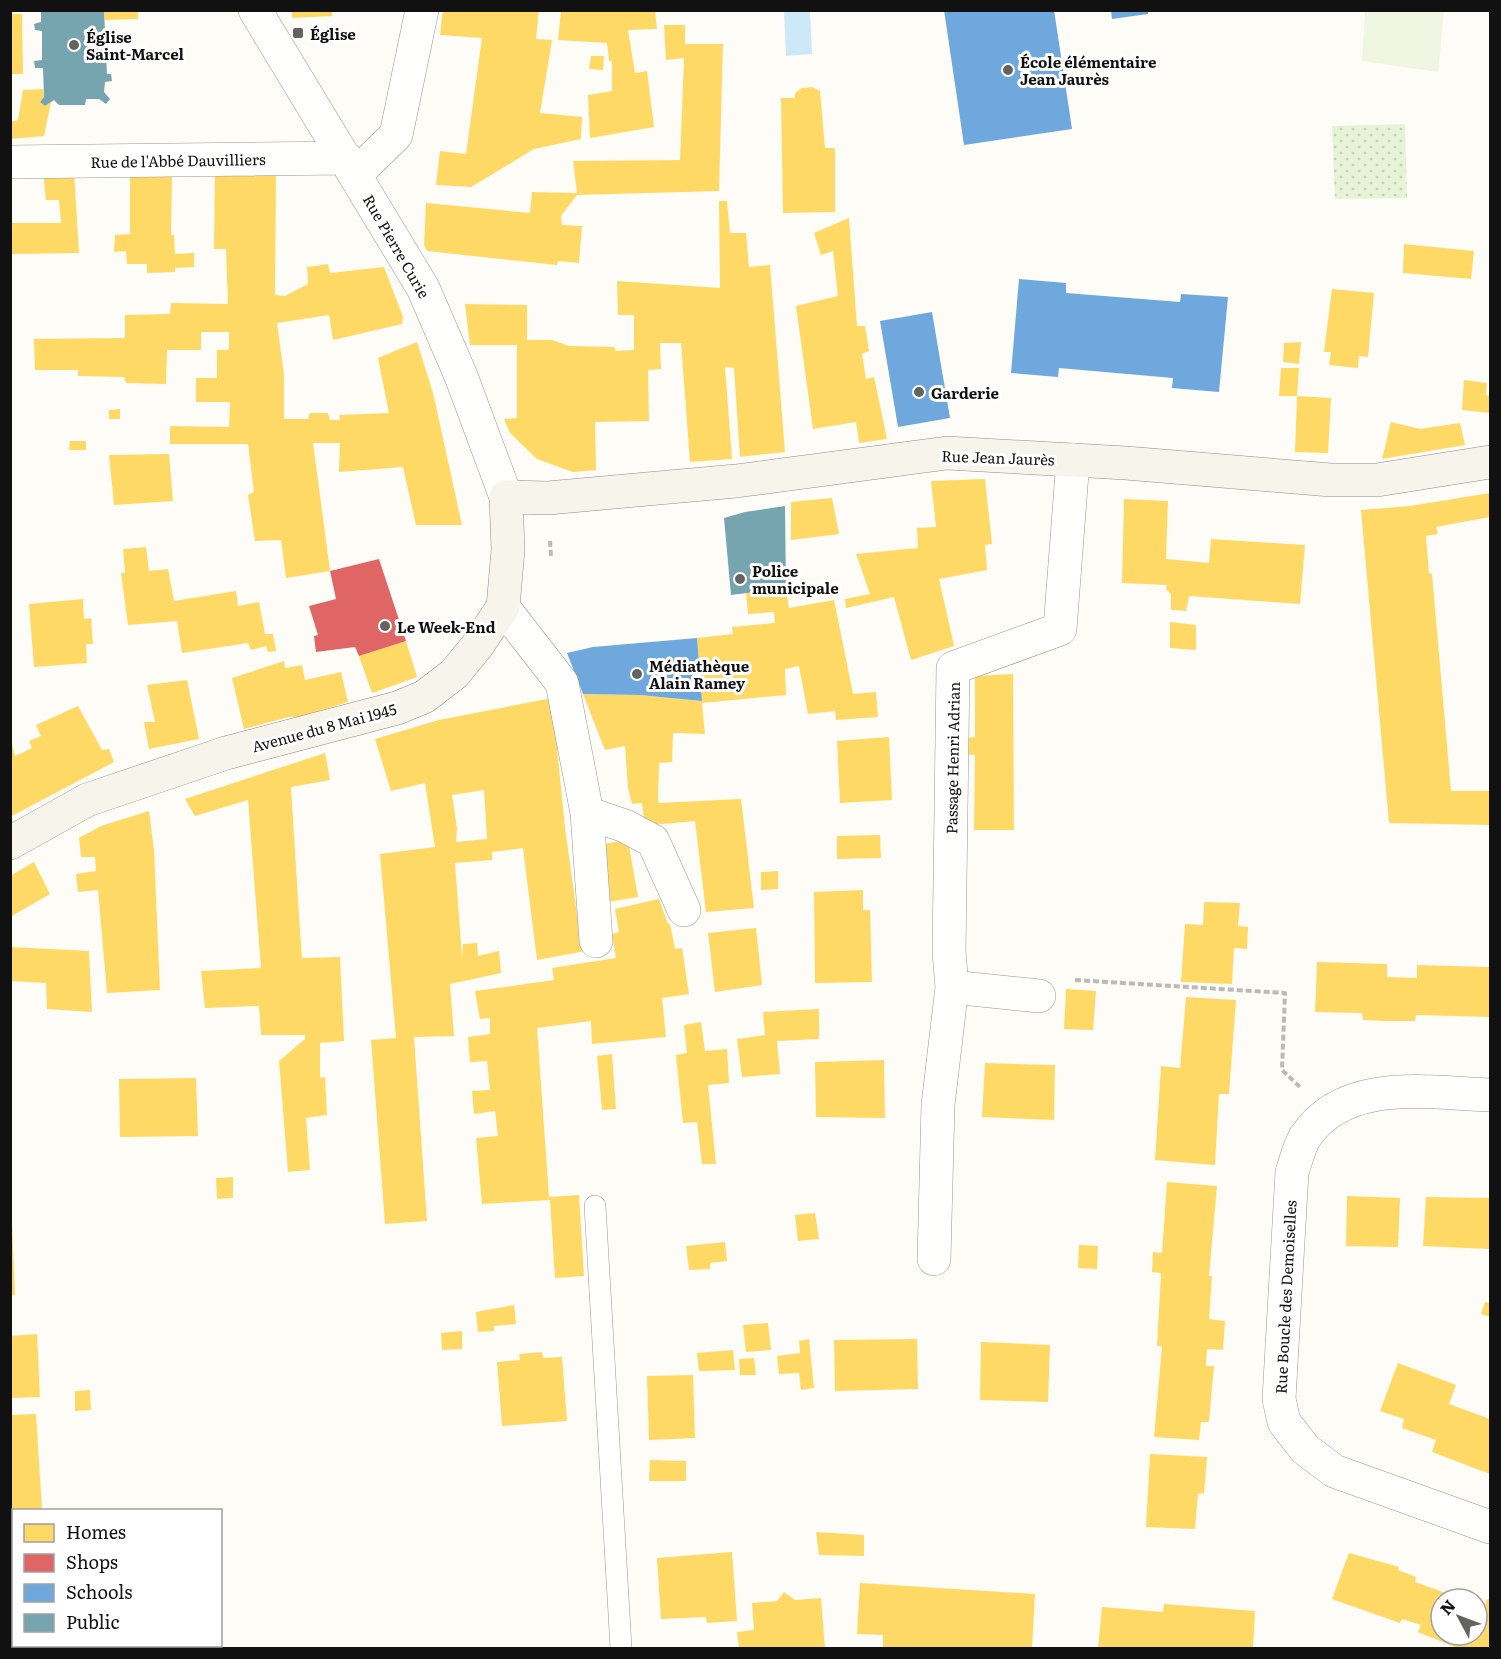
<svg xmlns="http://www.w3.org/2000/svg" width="1501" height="1659" font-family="Literata,serif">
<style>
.grass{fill:url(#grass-dots)}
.pitch{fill:#f0f6e1}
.water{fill:#cde8f7}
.homes{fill:#ffd966;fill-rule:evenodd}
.shops{fill:#e06666}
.schools{fill:#6fa8dc}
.public{fill:#76a5af}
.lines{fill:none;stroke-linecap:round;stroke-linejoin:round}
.lane-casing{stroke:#979795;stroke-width:22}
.street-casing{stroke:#979795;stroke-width:34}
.secondary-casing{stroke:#8e8d8b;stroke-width:34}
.path{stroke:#b9b9b8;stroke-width:4;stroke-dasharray:6 3;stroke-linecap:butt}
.lane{stroke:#fffffe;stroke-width:21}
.street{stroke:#fffffe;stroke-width:33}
.secondary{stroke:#f6f4eb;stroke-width:33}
.poi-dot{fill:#646362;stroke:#fff;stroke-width:2}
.labels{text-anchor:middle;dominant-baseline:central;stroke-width:6;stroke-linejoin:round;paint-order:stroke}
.poi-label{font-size:15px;font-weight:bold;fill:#111;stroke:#fff;text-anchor:start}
.street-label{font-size:15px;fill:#111;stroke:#fff}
</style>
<defs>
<pattern id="grass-dots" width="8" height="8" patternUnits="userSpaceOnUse" patternTransform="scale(1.5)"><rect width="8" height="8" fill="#e7f3d7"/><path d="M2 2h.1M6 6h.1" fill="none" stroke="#c5cfb8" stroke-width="1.8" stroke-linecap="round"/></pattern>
</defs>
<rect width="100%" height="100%" fill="#fdfcf7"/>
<path class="grass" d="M1405 124 1407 198 1335 199 1332 126Z"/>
<path class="pitch" d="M1365 11H1444L1438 72 1362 61Z"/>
<path class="water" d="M784 11H810L812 54 786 56Z"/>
<path class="homes" d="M104 10H138V19L105 20Z
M292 10H332V16L292 18Z
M443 10H539L536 39 552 40 540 113 582 117 581 139 534 149 471 187 436 185 440 151 466 154 482 38 440 35Z
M561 10H655L657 29 628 30 635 73 647 71 654 127 590 138 588 95 612 91V61H609L607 43 558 40Z
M10 14H22L23 74H10Z
M664 25H685V44H723L719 191 577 195 561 216 562 225 582 226 579 263 558 261 557 265 427 251 424 245 426 203 530 213 532 192 577 193 573 161 680 160 684 58 666 60Z
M591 56H604L603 70 589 69Z
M812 87 820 91 825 148H835V212L783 213 781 98H795V93L802 88Z
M43 89 44 97 40 102 45 106 51 102 44 136 10 139V122L18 120 23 90Z
M43 172H74L79 253 10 254V223H61L59 200H46Z
M172 172 171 235H174L175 254 194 253V267L175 268V272L147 273V264H127L126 251 114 252 115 235 130 234V173Z
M215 172H276L275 295 285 296 308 284 307 267 328 264 330 273 384 267 403 317 402 324 333 340 329 315 277 323 284 375V419H308L310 413H328L330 420H340L339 415 389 413 378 358 417 342 433 393 462 525H416L403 467 339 472 340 443H313L330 571 286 578 281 540 255 541 248 495 254 492 248 444H170V426L229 427 230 402H196V378H217V350H229V332H201V350H167L166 384 126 383 124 377 78 376V370H35L34 339 125 338V315L170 314 171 303 228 304 226 249H214Z
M719 201H727L730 233H746L749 267 770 265 785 452 740 457 734 368 725 367 732 459 690 462 681 343H660L661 369 648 370 649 421 595 422 596 470 573 472 537 459 510 433 504 419 517 418V345H470L465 304 527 305V340H552L569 346 614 347 616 351 634 350V315H618L617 281 720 288Z
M849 218 857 326H865L869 351 862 354 866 379 874 377 887 439 859 443 856 422 813 429 796 306 838 296 833 251 821 255 814 233Z
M1404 244 1474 251 1471 279 1403 273Z
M1332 289 1374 293 1368 357 1359 356 1358 368 1329 365 1331 352H1324Z
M1301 342 1299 364 1283 362 1284 343Z
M1281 368H1299L1297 396H1279Z
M1464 380 1487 383 1486 395 1490 396 1489 413 1462 410Z
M1297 396 1331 398 1328 453 1295 452Z
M120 409V419H109V410Z
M1391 422 1420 429 1460 423 1465 445 1382 459Z
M70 441H86V450H69Z
M169 454 173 501 114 505 109 455Z
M985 479 992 544 985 545 987 570 939 579 954 646 911 660 894 597 846 608 845 599 870 594 856 554 918 548 917 528 936 527 931 481Z
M1490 493V517L1436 527 1438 534 1426 536 1429 573 1432 574 1451 791H1490V825L1389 823 1361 510 1410 506Z
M832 498 839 534 791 540V502Z
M1124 499 1168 501 1166 559 1209 563 1211 539 1305 545 1300 604 1189 596 1186 611 1171 610V594L1166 589 1167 585 1122 583Z
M146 547 149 571 168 569 174 601 236 591 238 606 259 602 265 634H273L276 651 268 652 266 646 251 650 248 643 182 653 177 621 128 625 121 573H125L123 549Z
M786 588 789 608 834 600 853 694 876 692 878 717 836 720 835 711 808 714 799 666 785 669 786 695 702 703 705 734 673 733 672 762 659 763 658 803 741 799 754 908 706 912 695 821 653 825 644 819 642 803 632 804 628 788 625 746 605 750 583 694 640 695 702 701 697 638 733 634 732 627 775 623 774 612 748 614 746 592Z
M83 599 84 619 91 618 93 644H86L87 663 34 667 29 604Z
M1170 622 1196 625V650L1170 648Z
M406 641 417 677 372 693 359 656Z
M284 661 285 668 302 665 305 680 341 672 348 702 294 719 293 716 244 729 232 678Z
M1013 674 1014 830H974L975 755 963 754V738L975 737V676Z
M187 680 199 739 149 749 144 722H155L147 685Z
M552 698 565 828 580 936 585 951 537 960 523 848 492 852V860L455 863 462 957 463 944 477 943 478 956 499 951 501 973 450 984 454 1036 414 1037 427 1221 385 1224 371 1040 396 1038 380 854 435 847 425 783 391 791 375 739 439 720ZM484 790 487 839 456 842 457 828 452 795Z
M78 706 102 750 109 749 114 762 10 817V737L15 756 32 748 29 741 41 736 36 725Z
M889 737 892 800 840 803 837 741Z
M325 753 330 780 291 787 299 916 302 958 340 957 344 1041 320 1043V1078L325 1077 327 1115 306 1118 310 1170 288 1172 279 1061 305 1039V1035H261L259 1006 205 1008 201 971 261 968 248 800 195 816 185 799Z
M149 811 154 850 160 990 107 993 98 890 78 892 76 874 96 871 95 857H81L79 838 101 826Z
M880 835 881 858 837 859V836Z
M628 840 638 897 607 902 598 845Z
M34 862 50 894 10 917V876Z
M778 871V889L761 890V872Z
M863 890V910H870L872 982 815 983 814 892Z
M659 899 668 924H670L675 949 682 948 689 994 662 998 666 1037 592 1044 591 1021 537 1028 549 1197 579 1195 584 1276 555 1278 550 1200 482 1204 476 1138 498 1136 495 1111 474 1114 472 1091 490 1090 487 1061 470 1062 468 1037 490 1034V1018L480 1019 475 991 554 980 552 968 616 958 612 934 619 932 615 909Z
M1204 902 1240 903 1238 926 1248 927 1247 949 1234 948 1232 984 1181 982 1185 924 1203 925Z
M756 928 762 985 715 992 708 933Z
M10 947 89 951 92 1012 47 1009 46 983 10 981Z
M1317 962 1387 964V977L1417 978V965L1490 967V1017L1416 1015 1415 1021H1386L1363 1020 1362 1013 1315 1012Z
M1066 989 1096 991 1093 1030 1064 1029Z
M1186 997 1236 1000 1229 1094H1219L1215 1165 1155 1160 1161 1066 1180 1068Z
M819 1009V1039L777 1041 780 1074 742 1077 737 1039 765 1035 763 1012Z
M701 1022 705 1051 727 1049 729 1083 708 1085 716 1164H702L697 1122 683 1123 676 1055 687 1053 684 1025Z
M612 1054 616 1109 602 1110 597 1056Z
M884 1060 885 1118 816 1117 815 1062Z
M985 1063 1055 1065 1054 1120 982 1117Z
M196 1078 198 1136 120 1137 119 1079Z
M233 1177V1198L217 1199 216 1178Z
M1167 1182 1217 1186 1209 1276H1212L1209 1319 1225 1321 1223 1350 1207 1349 1206 1366H1214L1209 1422H1201L1199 1440 1154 1437 1162 1346H1157L1161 1273 1152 1272 1153 1252 1162 1253Z
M1347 1196 1400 1198 1398 1247 1346 1246Z
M1426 1197 1490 1198 1489 1249 1423 1246Z
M815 1213 819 1239 798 1241 795 1215Z
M10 1225H12L15 1295 10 1296Z
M725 1242 727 1261 710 1263V1269L689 1270 686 1246Z
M1079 1245 1098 1246 1097 1269 1078 1268Z
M1485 1302 1490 1303V1317L1481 1314Z
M514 1305 516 1324 494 1326V1331L478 1332 476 1312Z
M768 1323 771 1350 746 1352 743 1325Z
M462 1331V1349L442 1350 441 1333Z
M37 1334 40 1397 10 1398V1336Z
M809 1339 814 1388 801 1390 799 1373 779 1374 777 1356 800 1353 799 1341Z
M917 1339 918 1389 835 1391 834 1340Z
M981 1342 1050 1345 1048 1402 980 1400Z
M733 1350 735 1370 699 1371 697 1353Z
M542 1352 543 1358 562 1357 567 1421 502 1426 497 1362 520 1360 519 1354Z
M754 1358 756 1375H740L739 1359Z
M1398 1363 1456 1385 1449 1404 1490 1419V1474L1432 1452 1436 1440 1402 1428 1404 1419 1380 1411Z
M693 1375 695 1438 649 1440 647 1376Z
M90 1390 91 1410 75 1411V1391Z
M36 1414 42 1509 14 1510V1543H10V1415Z
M1150 1454 1207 1457 1204 1493 1198 1494 1195 1529 1146 1527Z
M650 1460 686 1461V1481H649Z
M816 1532 864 1535V1556L819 1555Z
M732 1552 737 1621 707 1623 706 1617 661 1619 657 1558Z
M1349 1553 1399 1567 1398 1570 1416 1577 1415 1582 1462 1599H1441V1635H1477V1604L1484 1607 1487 1599 1490 1600V1648H1457L1418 1632 1421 1625 1402 1619 1400 1623 1332 1599Z
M860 1583 1035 1594 1032 1648H883V1635L857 1634Z
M784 1592 795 1600 821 1598 825 1648H739L737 1632 754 1630 752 1603 777 1601Z
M1164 1604 1255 1611 1253 1648H1098L1102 1607 1163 1612Z
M14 1618V1646H52V1648H10V1619Z"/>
<path class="shops" d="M379 559 406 641 359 656 355 647 316 652 314 636 318 635 309 606 336 599 330 571Z"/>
<path class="schools" d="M944 10H1054L1072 129 964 145Z
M1111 10H1148V14L1112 19Z
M1019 279 1066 283V293L1180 302 1181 294 1228 297 1219 392 1172 388 1173 378 1059 368 1058 377 1011 373Z
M932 312 950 418 898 427 880 321Z
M697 638 702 701 640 695 583 694 567 653 593 647Z"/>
<path class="public" d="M41 10H104L107 74H111L112 81 105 82 104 92 110 99 106 104 99 99H86L85 105H59L54 100 45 106 40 102 44 97 43 68H35L34 61 42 60V31L35 30 34 24 41 22Z
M785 506 786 588 731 595 724 518 745 512Z"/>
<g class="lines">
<g class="lane-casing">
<path id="lane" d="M595 1206 621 1648"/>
</g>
<g class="street-casing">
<path id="street" d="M255 10 423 288 461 376 506 497
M10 162 346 158
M356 174 396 135 422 10
M503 607 562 683 587 813 625 826 653 841 684 910
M587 813 596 941
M1039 996 952 987 949 952 953 668 1060 629 1073 460
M1490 1095C1428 1093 1345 1077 1305 1137 1299 1147 1296 1161 1292 1172L1279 1399 1284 1422 1305 1449 1334 1471 1490 1527
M934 1259 938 1105 952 987"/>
</g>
<g class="secondary-casing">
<path id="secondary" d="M10 843 87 800 226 753 397 708 424 697 454 674 477 646 503 607 508 550 506 497 548 498 736 481 947 453 1126 463 1331 480H1377L1490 462"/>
</g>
<path class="path" d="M550 541 551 557
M1075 980 1285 993 1282 1070 1300 1087"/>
<use href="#lane" class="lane"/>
<use href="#street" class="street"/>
<use href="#secondary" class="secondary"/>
</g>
<g class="poi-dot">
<rect x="292" y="27" width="12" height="12" rx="3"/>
<circle cx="74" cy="45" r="6"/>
<circle cx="1008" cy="70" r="6"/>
<circle cx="919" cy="392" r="6"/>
<circle cx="740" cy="579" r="6"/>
<circle cx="385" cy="626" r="6"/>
<circle cx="637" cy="674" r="6"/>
</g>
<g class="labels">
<g class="poi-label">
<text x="310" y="33">Église</text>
<text x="86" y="36">Église<tspan x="86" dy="17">Saint-Marcel</tspan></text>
<text x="1020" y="61">École élémentaire<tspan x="1020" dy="17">Jean Jaurès</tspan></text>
<text x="931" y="392">Garderie</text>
<text x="752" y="570">Police<tspan x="752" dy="17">municipale</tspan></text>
<text x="397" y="626">Le Week-End</text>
<text x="649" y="665">Médiathèque<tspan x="649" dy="17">Alain Ramey</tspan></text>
</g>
<g class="street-label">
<text transform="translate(178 160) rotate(-1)">Rue de l'Abbé Dauvilliers</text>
<text transform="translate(397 246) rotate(60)">Rue Pierre Curie</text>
<text transform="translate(998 457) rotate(2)">Rue Jean Jaurès</text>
<text transform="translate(324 727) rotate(-15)">Avenue du 8 Mai 1945</text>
<text transform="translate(952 758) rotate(-89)">Passage Henri Adrian</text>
<text transform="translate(1285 1297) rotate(-87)">Rue Boucle des Demoiselles</text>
</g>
</g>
<rect width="1501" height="1659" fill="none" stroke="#111111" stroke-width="24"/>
<rect x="12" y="1509" width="210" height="138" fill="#ffffff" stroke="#a0a0a0" stroke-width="1.5"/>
<rect x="24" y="1524" width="30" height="18" fill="#ffd966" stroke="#a0a0a0" stroke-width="1.5"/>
<text x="66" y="1539" font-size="18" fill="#111111">Homes</text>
<rect x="24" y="1554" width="30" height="18" fill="#e06666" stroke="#a0a0a0" stroke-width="1.5"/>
<text x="66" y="1569" font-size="18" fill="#111111">Shops</text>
<rect x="24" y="1584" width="30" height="18" fill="#6fa8dc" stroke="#a0a0a0" stroke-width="1.5"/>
<text x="66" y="1599" font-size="18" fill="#111111">Schools</text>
<rect x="24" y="1614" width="30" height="18" fill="#76a5af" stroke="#a0a0a0" stroke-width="1.5"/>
<text x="66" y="1629" font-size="18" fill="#111111">Public</text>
<g transform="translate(1459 1617) rotate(311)"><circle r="28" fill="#ffffff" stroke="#a0a0a0" stroke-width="1.5"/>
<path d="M0-4.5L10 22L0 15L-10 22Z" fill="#646362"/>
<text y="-9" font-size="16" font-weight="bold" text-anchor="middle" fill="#111111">N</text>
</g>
</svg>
